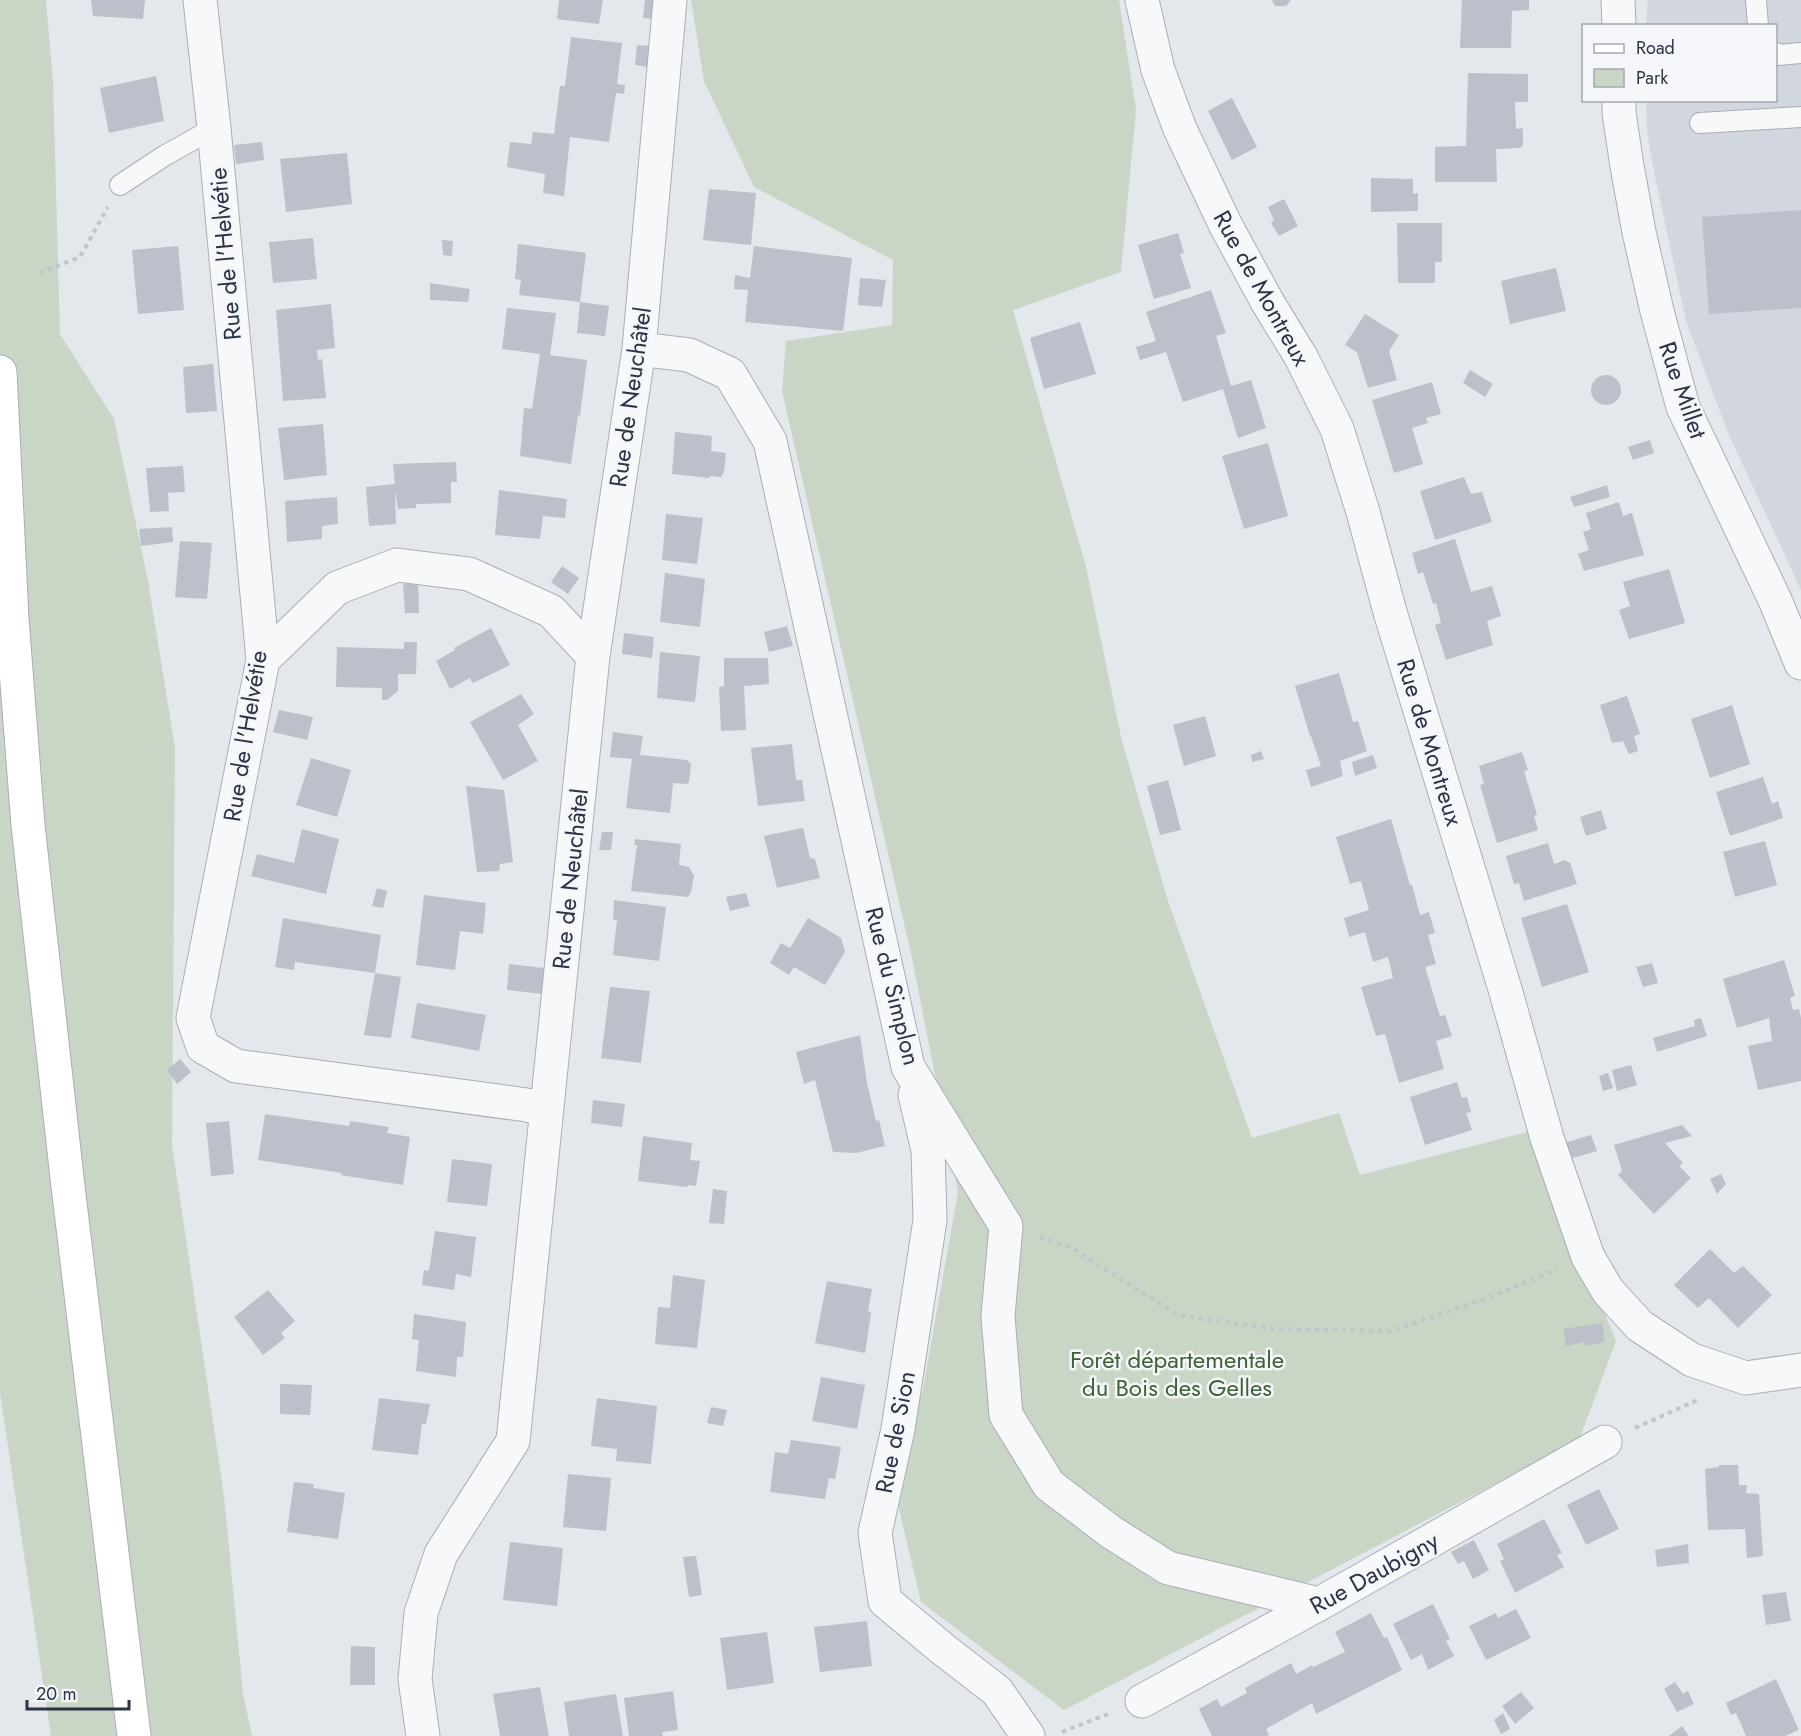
<svg xmlns="http://www.w3.org/2000/svg" width="1801" height="1736" font-family="Jost,sans-serif">
<style>
.built{fill:#d2d6de}
.green{fill:#c9d6c5}
.building{fill:#bbc0ca}
.lines{fill:none;stroke-linecap:round;stroke-linejoin:round}
.lane-casing{stroke:#a9aeb7;stroke-width:22}
.street-casing{stroke:#a9aeb7;stroke-width:35}
.secondary-casing{stroke:#a9aeb7;stroke-width:35}
.path{stroke:#c2c5cb;stroke-width:4;stroke-dasharray:4.5 4.5;stroke-linecap:butt}
.lane{stroke:#f7f8fa;stroke-width:20}
.street{stroke:#f7f8fa;stroke-width:33}
.secondary{stroke:#fff;stroke-width:33}
.labels{text-anchor:middle;dominant-baseline:central;stroke-width:5;stroke-linejoin:round;paint-order:stroke}
.street-label{font-size:24px;fill:#2b3445;stroke:#f4f6f9}
.park-label{font-size:24px;fill:#3f6138;stroke:#f4f6f9}
</style>
<rect width="100%" height="100%" fill="#e4e7ec"/>
<path class="built" d="M1648 0H1801V590L1728 433 1686 321 1654 172 1647 131 1646 101 1776 100V26L1646 25Z"/>
<path class="green" d="M0 0H46L53 82 60 334 114 419 148 581 175 748 172 1145 224 1496 243 1693 252 1736H51L0 1393Z
M691 0H1119L1136 110 1121 272 1013 310 1086 567 1121 737 1167 898 1252 1138 1339 1113 1360 1175 1531 1131 1616 1341 1579 1440 1064 1710 921 1602 895 1492 923 1389 958 1192 912 958 782 391 786 341 892 325 893 260 754 187 704 81Z"/>
<path class="building" d="M91 0H145L143 19 93 16Z
M559 0H603L599 24 557 19Z
M645 0H655L653 19 643 18Z
M1272 0H1291L1286 6H1275Z
M1462 0H1529V10L1512 11 1511 48H1460Z
M571 37 622 43 617 84 625 85 624 94 616 93 609 142 570 137 564 196 543 193 545 174 507 167 510 142 531 144 533 132 554 134 560 86H565Z
M637 45 650 46 648 67 635 65Z
M1468 73 1528 74V102H1515L1516 129 1523 128V145L1520 148 1496 149 1497 182H1435V147L1466 146Z
M156 76 164 121 109 133 100 88Z
M1232 98 1257 147 1232 160 1208 111Z
M262 142 264 160 236 164 234 145Z
M347 153 352 204 286 212 280 159Z
M1371 178 1413 179V194L1418 193V211L1371 212Z
M709 189 756 193 751 245 703 240Z
M1284 199 1298 226 1279 236 1271 223 1274 220 1268 207Z
M1801 210V308L1709 314 1702 217Z
M1397 223H1442V262H1435V283H1398Z
M1178 233 1184 253 1180 254 1191 288 1154 299 1138 245Z
M313 238 317 279 273 283 269 242Z
M442 240 453 241 452 256 443 255Z
M518 244 586 253 580 302 519 295 521 280 515 279Z
M178 246 184 310 138 314 132 250Z
M754 246 852 258 843 331 745 322 748 290 734 289 735 275 750 278Z
M1556 268 1566 311 1510 324 1501 281Z
M860 278 886 280 882 307 858 305Z
M430 283 470 289 468 302 430 300Z
M1211 290 1226 333 1216 336 1231 386 1251 380 1266 428 1238 438 1223 389 1183 402 1166 352 1140 360 1136 347 1156 341 1146 312Z
M580 302 609 306 605 336 577 333Z
M331 304 335 348 317 350 318 360 322 359 326 398 283 401 276 310Z
M507 308 556 313 550 355 587 360 580 416 578 415 571 464 520 456 524 408 532 409 540 354 502 349Z
M1365 314 1399 335 1389 351 1397 380 1368 388 1357 352 1345 345Z
M1080 322 1096 374 1044 389 1030 338Z
M213 364 217 411 186 413 183 367Z
M1470 370 1493 384 1485 397 1463 383Z
M1591 390a15 15 0 1 1 30 0a15 15 0 1 1-30 0Z
M1432 382 1441 414 1426 418 1428 423 1412 428 1423 464 1394 473 1372 400Z
M323 424 327 475 284 480 278 428Z
M675 432 712 436 711 451 726 453 724 472 721 477 710 476 709 478 672 474Z
M1650 440 1654 453 1633 460 1628 447Z
M1268 443 1288 516 1244 529 1222 456Z
M456 462 457 482H451V503L416 504V508L398 509 395 490 396 524 369 526 366 487 395 484 393 464Z
M183 466 185 492 168 493 169 511 150 512 146 468Z
M1464 477 1471 494 1482 492 1492 522 1435 540 1420 491Z
M1607 485 1610 497 1574 507 1570 497Z
M499 490 567 499 565 518 543 516 540 539 495 535Z
M337 497 338 524 322 526V539L287 542 285 501Z
M1619 502 1623 516 1632 513 1644 555 1584 571 1578 554 1589 550 1583 532 1591 529 1586 513Z
M666 514 703 518 697 564 662 560Z
M172 527 173 542 141 546 139 529Z
M1455 539 1471 592 1492 586 1501 616 1487 621 1493 645 1446 660 1435 625 1441 623 1436 603 1433 604 1423 572 1418 574 1412 553Z
M180 541 212 543 207 599 175 597Z
M562 566 579 578 568 594 551 582Z
M1669 569 1685 623 1629 639 1619 610 1630 606 1623 582Z
M665 573 705 579 700 627 660 622Z
M418 582 419 613H405L403 584Z
M787 626 793 646 769 652 764 632Z
M491 628 510 665 473 683 470 678 450 689 436 661 455 650 454 648Z
M624 633 654 637 652 658 622 654Z
M404 642H417L416 674H398V691L387 700H382V688L336 687 337 647 404 649Z
M660 652 700 656 695 702 657 698Z
M724 658H768L769 684 744 686 746 730 721 731 719 687 724 686Z
M1339 673 1353 722 1358 721 1367 751 1340 761 1343 776 1311 787 1306 770 1321 766 1311 736H1310L1295 686Z
M521 694 534 714 518 725 538 761 503 780 470 722Z
M1627 696 1640 734 1634 736 1638 751 1629 754 1623 741 1612 743 1600 705Z
M1732 705 1750 764 1710 778 1691 719Z
M279 710 313 717 307 740 273 732Z
M1205 716 1216 756 1184 766 1173 725Z
M613 732 643 736 640 755 687 760 691 764 689 782 687 784 673 783 670 813 626 808 632 759 610 757Z
M792 744 796 780H802L805 801 758 806 751 748Z
M1261 751 1264 759 1252 762 1251 755Z
M1522 752 1528 770 1524 771 1537 815 1534 816 1538 830 1497 843 1480 785 1484 784 1479 766Z
M1373 755 1377 768 1355 776 1352 762Z
M311 758 351 770 337 817 296 805Z
M1763 777 1772 804 1778 801 1783 818 1730 836 1716 792Z
M1168 780 1181 830 1160 835 1147 786Z
M466 786 504 790 513 862 500 864 499 871 477 872Z
M1601 810 1607 829 1586 836 1580 817Z
M1391 819 1410 885H1412L1420 915 1429 912 1435 933 1428 935 1436 964 1425 967 1440 1016 1445 1015 1452 1036 1436 1041 1444 1069 1399 1083 1385 1034 1376 1036 1361 987 1393 978 1388 957 1373 962 1365 932 1349 937 1344 918 1369 910 1361 881 1350 884 1336 837Z
M803 828 810 858 815 859 820 878 777 888 764 836Z
M302 829 339 839 326 894 251 876 257 854 294 863Z
M602 832H613L611 850H599Z
M635 839 681 844 679 865 689 867 694 876 691 892 688 897 631 891 637 845H634Z
M1765 841 1777 885 1735 897 1723 852Z
M1548 843 1554 864 1565 860 1570 863 1577 884 1524 901 1519 883 1514 884 1506 856Z
M377 888 387 891 383 908 372 906Z
M746 893 750 906 730 911 726 897Z
M424 895 486 903 483 934 460 931 455 970 416 965Z
M614 900 666 907 659 961 613 955 617 920H613Z
M1567 904 1589 972 1542 987 1521 918Z
M283 918 381 935 375 973 295 962 294 970 275 967Z
M808 918 841 938 845 952 825 985 794 967 789 975 770 963 781 943 790 948Z
M1784 960 1795 996 1790 998 1793 1010 1799 1009 1801 1018V1081L1758 1090 1748 1046 1772 1041 1769 1018 1737 1028 1723 979Z
M1652 963 1658 983 1643 987 1636 967Z
M509 964 544 968 542 994 507 990Z
M375 973 401 977 391 1038 364 1035Z
M610 987 650 991 641 1063 601 1058Z
M417 1003 486 1015 479 1051 411 1038Z
M1701 1018 1707 1036 1657 1052 1653 1038 1695 1026 1694 1020Z
M860 1035 867 1083 876 1121 879 1120 885 1146 856 1153 833 1152 815 1080 804 1084 796 1052Z
M180 1059 191 1072 177 1084 167 1070Z
M1631 1065 1637 1085 1617 1091 1612 1070Z
M1608 1073 1613 1088 1603 1091 1599 1076Z
M1457 1082 1462 1098 1467 1097 1471 1112 1466 1113 1472 1130 1425 1145 1410 1097Z
M593 1100 625 1104 622 1127 591 1123Z
M265 1114 349 1126 350 1121 389 1127 387 1133 410 1137 403 1185 341 1175 342 1173 258 1160Z
M229 1121 234 1174 211 1176 206 1123Z
M1682 1125 1692 1136 1665 1143 1683 1163 1679 1166 1691 1178 1654 1214 1618 1175 1622 1171 1614 1145Z
M1591 1135 1597 1151 1569 1159 1564 1143Z
M643 1136 692 1143 690 1160 700 1161 696 1186 688 1185 687 1187 638 1181Z
M452 1159 492 1164 487 1206 447 1202Z
M1721 1174 1726 1184 1717 1194 1710 1179Z
M713 1189 727 1191 724 1224 709 1223Z
M435 1231 476 1237 471 1277 456 1274 454 1290 422 1285 424 1270 429 1271Z
M1710 1249 1734 1273 1743 1266 1772 1295 1738 1328 1709 1298 1698 1308 1674 1285Z
M673 1275 705 1280 697 1348 655 1344 658 1307 670 1308Z
M827 1281 872 1289 868 1311 871 1312 870 1321 865 1353 815 1343Z
M268 1290 295 1321 281 1333 285 1338 263 1355 234 1317Z
M414 1314 466 1322 463 1357H457L456 1377 416 1371 419 1340 412 1339Z
M1602 1323 1605 1342 1585 1346 1584 1342 1566 1346 1563 1329Z
M821 1377 865 1385 857 1429 812 1421Z
M280 1384 312 1385 310 1415 280 1414Z
M379 1398 430 1404 426 1424H422L418 1455 372 1450Z
M597 1398 657 1406 651 1464 616 1461 617 1449 591 1446Z
M711 1407 727 1410 723 1426 707 1423Z
M791 1440 841 1447 835 1479 829 1478 825 1499 770 1492 775 1452 788 1454Z
M1719 1465H1738L1739 1485H1747L1746 1493 1759 1494 1763 1556 1747 1558 1745 1529 1708 1530 1705 1469 1719 1467Z
M568 1474 611 1478 606 1531 563 1527Z
M294 1482 314 1484 313 1488 345 1493 338 1539 287 1532Z
M1599 1489 1619 1529 1586 1545 1567 1505Z
M1544 1519 1562 1553 1557 1555 1564 1567 1515 1593 1500 1561 1504 1559 1497 1544Z
M1474 1540 1489 1570 1473 1579 1464 1561 1458 1564 1451 1552Z
M510 1542 563 1548 557 1606 503 1600Z
M1688 1544 1689 1563 1657 1567 1655 1550Z
M696 1556 702 1595 689 1597 683 1557Z
M1786 1592 1791 1621 1766 1625 1762 1595Z
M1433 1604 1450 1639 1446 1641 1454 1656 1428 1670 1422 1654 1411 1660 1393 1624Z
M1516 1609 1531 1638 1486 1660 1469 1626 1496 1613 1498 1618Z
M1371 1613 1384 1638 1387 1637 1402 1670 1316 1714 1312 1703 1266 1729 1269 1735 1266 1736H1212L1199 1709 1217 1699 1221 1707 1247 1693 1245 1688 1291 1663 1296 1674 1312 1665 1313 1667 1345 1652 1335 1632Z
M867 1621 872 1666 820 1672 814 1627Z
M767 1632 774 1683 727 1690 720 1638Z
M351 1646 375 1647V1685H350Z
M1776 1679 1799 1730 1785 1736H1746L1736 1713 1731 1715 1726 1703Z
M1675 1682 1683 1694 1688 1691 1694 1704 1677 1712 1664 1689Z
M540 1687 549 1736H500L493 1694Z
M673 1691 678 1730 662 1732 663 1736H629L624 1698Z
M1521 1692 1534 1708 1515 1724 1502 1706Z
M616 1694 623 1736H569L564 1702Z
M1503 1713 1510 1729 1501 1734 1494 1720Z
M1682 1726 1689 1736H1669Z"/>
<g class="lines">
<g class="lane-casing">
<path id="lane" d="M1756 0 1758 26
M1776 53 1778 55 1801 53
M1700 123 1801 117
M120 185 164 156 214 128"/>
</g>
<g class="street-casing">
<path id="street" d="M200 0 214 128 263 660 193 1018 203 1047 236 1066 527 1105 546 1110
M1142 0 1158 70 1180 129 1226 226 1268 303 1301 357 1337 429 1363 512 1390 612 1505 989 1547 1138 1588 1257 1608 1291 1640 1326 1692 1360 1746 1378 1801 1370
M1618 0 1619 26
M1619 100V113L1627 166 1639 232 1657 311 1683 407 1775 600 1801 663
M639 349 689 355 730 374 770 441 908 1067 1006 1226 998 1316 1006 1415 1049 1485 1111 1532 1168 1568 1319 1604
M263 660 337 588 397 565 469 574 551 611 593 656
M915 1095 928 1150 930 1220 898 1429 875 1533 885 1601 944 1650 997 1691 1028 1736
M1142 1701 1319 1604 1605 1442
M423 1736 415 1679 421 1613 441 1554 513 1441 593 656 639 349 670 0"/>
</g>
<g class="secondary-casing">
<path id="secondary" d="M0 372 12 619 28 825 67 1178 134 1736"/>
</g>
<path class="path" d="M39 273 80 257 108 207
M1040 1237 1070 1247 1178 1315 1274 1329 1391 1331 1488 1298 1557 1269
M1635 1428 1700 1399
M1062 1732 1111 1713"/>
<use href="#lane" class="lane"/>
<use href="#street" class="street"/>
<use href="#secondary" class="secondary"/>
</g>
<g class="labels">
<g class="street-label">
<text transform="translate(225 254) rotate(-95)">Rue de l'Helvétie</text>
<text transform="translate(1262 288) rotate(61)">Rue de Montreux</text>
<text transform="translate(1683 390) rotate(71)">Rue Millet</text>
<text transform="translate(630 397) rotate(-82)">Rue de Neuchâtel</text>
<text transform="translate(245 736) rotate(-81)">Rue de l'Helvétie</text>
<text transform="translate(1430 742) rotate(73)">Rue de Montreux</text>
<text transform="translate(570 879) rotate(-84)">Rue de Neuchâtel</text>
<text transform="translate(893 986) rotate(76)">Rue du Simplon</text>
<text transform="translate(895 1432) rotate(-79)">Rue de Sion</text>
<text transform="translate(1374 1573) rotate(-29)">Rue Daubigny</text>
</g>
<g class="park-label">
<text x="1177" y="1359">Forêt départementale<tspan x="1177" dy="28">du Bois des Gelles</tspan></text>
</g>
</g>
<rect x="1582" y="24" width="195" height="78" fill="#f4f6f9" stroke="#a4a8b1" stroke-width="1.5"/>
<rect x="1594" y="44" width="30" height="9" fill="#ffffff" stroke="#a4a8b1" stroke-width="1.5"/>
<text x="1636" y="54" font-size="18" fill="#2b3445">Road</text>
<rect x="1594" y="69" width="30" height="18" fill="#c9d6c5" stroke="#a4a8b1" stroke-width="1.5"/>
<text x="1636" y="84" font-size="18" fill="#2b3445">Park</text>
<path d="M27 1700v9h102v-9" fill="none" stroke="#2b3445" stroke-width="3"/>
<text x="36" y="1700" font-size="18" fill="#2b3445" stroke="#f4f6f9" stroke-width="4.5" paint-order="stroke">20 m</text>
</svg>
